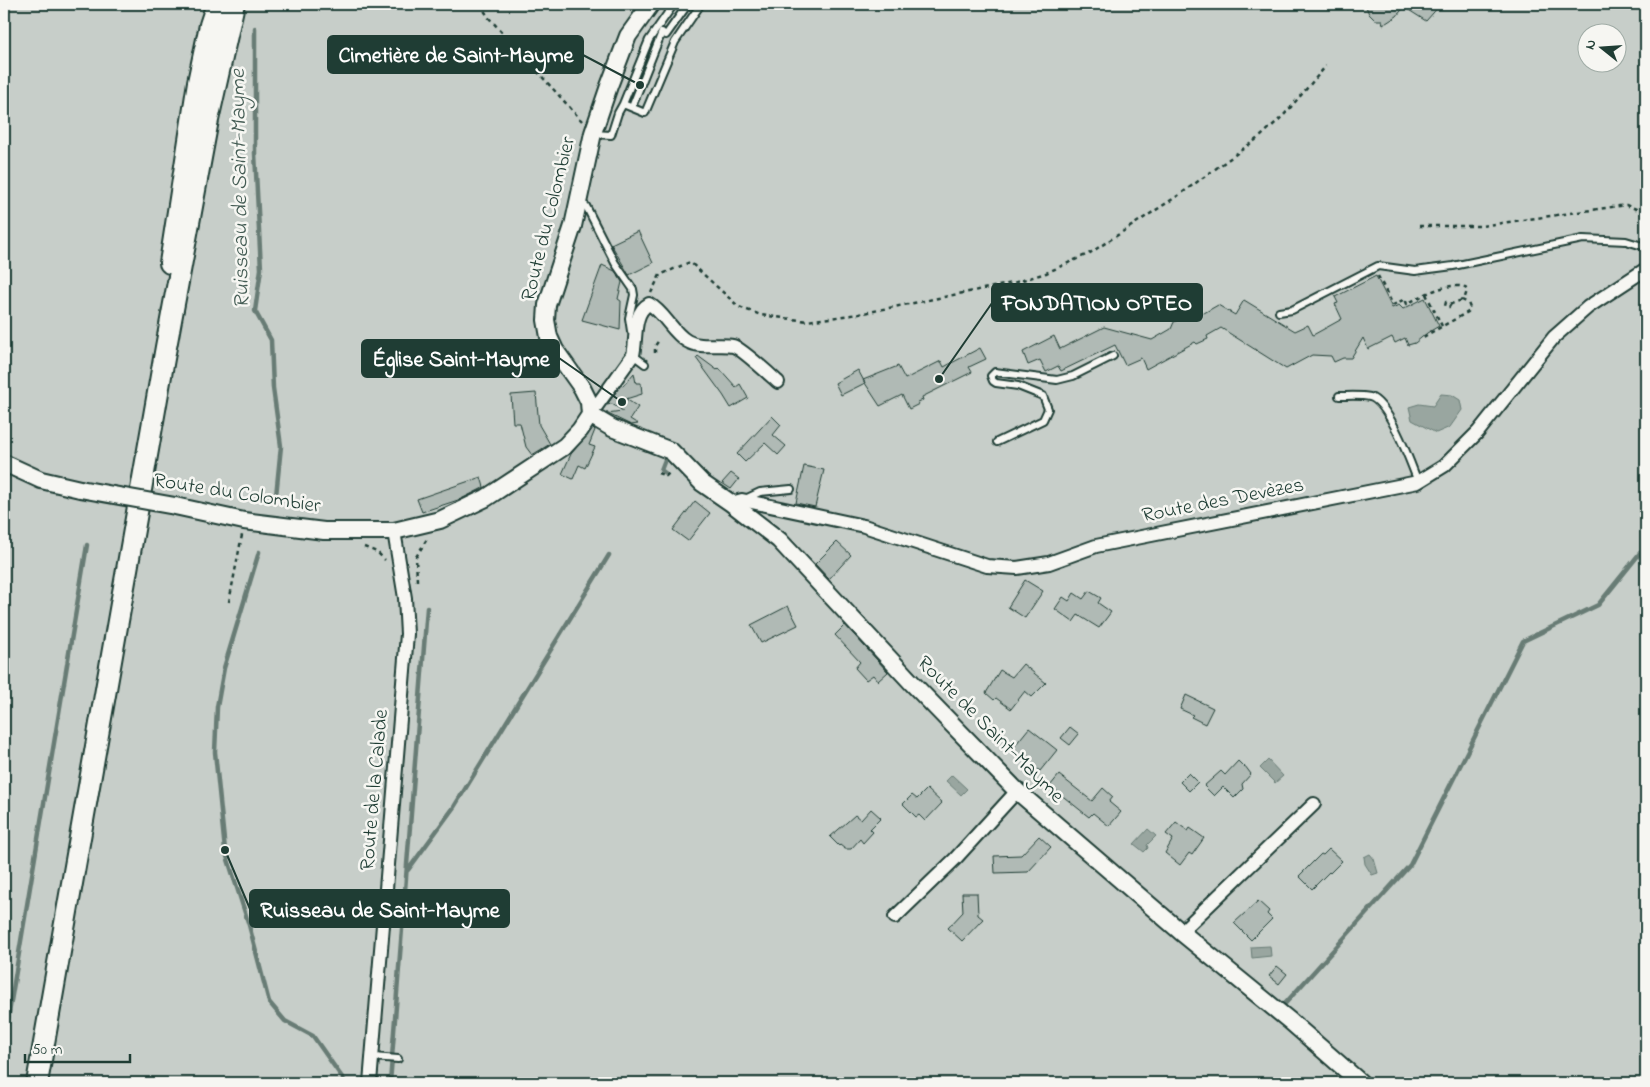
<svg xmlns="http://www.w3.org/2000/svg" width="1650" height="1087" font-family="'Indie Flower',sans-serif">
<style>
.green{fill:#c7cec9;stroke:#73867e;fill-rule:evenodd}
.water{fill:#99a6a0;stroke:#687c75}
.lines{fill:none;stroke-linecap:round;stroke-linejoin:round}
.stream{stroke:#687c75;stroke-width:4.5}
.building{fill:#b0bab5;stroke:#1f3d34}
.service-casing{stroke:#1f3d34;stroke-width:10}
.minor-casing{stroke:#1f3d34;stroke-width:16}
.tertiary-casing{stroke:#1f3d34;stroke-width:20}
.primary-casing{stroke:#1f3d34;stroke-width:24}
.path{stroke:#1f3d34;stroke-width:2.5;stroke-dasharray:4 4;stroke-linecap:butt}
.service{stroke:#f6f6f2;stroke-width:6}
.minor{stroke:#f6f6f2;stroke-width:12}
.tertiary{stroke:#f6f6f2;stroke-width:16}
.primary{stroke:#f6f6f2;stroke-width:20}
.tertiary-bridge-casing{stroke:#1f3d34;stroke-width:20;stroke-linecap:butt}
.tertiary-bridge{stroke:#f6f6f2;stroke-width:16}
.labels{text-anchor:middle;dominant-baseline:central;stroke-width:5;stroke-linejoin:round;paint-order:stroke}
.street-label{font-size:21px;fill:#1f3d34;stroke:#f6f6f2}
.water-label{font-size:22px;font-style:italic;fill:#445c54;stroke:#f6f6f2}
.leader{fill:none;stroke:#1f3d34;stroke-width:2}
.callout-dot{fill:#1f3d34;stroke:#f6f6f2;stroke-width:2}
.callout{fill:#1f3d34;stroke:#1f3d34;stroke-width:2}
.callout-label{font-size:22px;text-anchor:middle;font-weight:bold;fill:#fff}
</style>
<rect width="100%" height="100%" fill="#e9ebe7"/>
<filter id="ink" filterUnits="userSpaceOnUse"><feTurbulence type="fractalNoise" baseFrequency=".02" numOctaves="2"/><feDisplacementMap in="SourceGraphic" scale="10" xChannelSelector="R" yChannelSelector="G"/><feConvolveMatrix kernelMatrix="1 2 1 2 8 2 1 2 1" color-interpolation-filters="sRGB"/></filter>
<g filter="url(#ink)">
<path class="green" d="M4 4H1646V1083H4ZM1588 32H1618V62H1588Z"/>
<path class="water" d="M1441 394 1452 395 1460 400 1462 410 1450 427 1436 433 1412 420 1409 407 1419 404 1433 406Z
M1268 760 1283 776 1275 783 1260 768Z
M952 775 967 789 961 795 946 781Z
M1148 829 1156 836 1147 845 1148 848 1144 852 1134 844Z
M1370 854 1374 859 1378 873 1372 875 1365 864 1364 857Z
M1270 946 1271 956 1252 958 1251 947Z"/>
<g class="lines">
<path class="stream" d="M255 28V153L261 269 255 311 271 340 273 388 281 446 276 496
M665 473 661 470 666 457
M259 552 224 668 217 707 215 752 225 850 249 925 269 1002 285 1021 313 1036 346 1083
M408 870 454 807 609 555
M1282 1007 1410 865 1523 641 1598 605 1640 553 1646 549
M4 1043 87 545
M390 1083 427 608"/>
</g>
<path class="building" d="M1365 4H1441L1426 21 1404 7 1397 16 1383 25 1382 20H1375L1369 14Z
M638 231 653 263 629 275 611 244Z
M602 265 615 271 622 282 618 299 621 301 620 330 582 320Z
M1376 276 1392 308 1399 305 1403 309 1425 298 1439 326 1427 333 1415 343 1408 345 1405 338 1395 343 1392 337 1368 349 1363 338 1351 358H1343L1334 362 1331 356 1312 355 1286 369 1221 328 1207 336 1208 339 1197 344 1195 342 1146 369 1141 358 1125 365 1115 345 1061 371 1058 366 1046 372 1040 360 1028 365 1023 352 1054 336 1060 349 1104 327 1152 340 1171 329 1174 322 1199 309 1204 313 1218 305 1235 315 1244 300 1295 331 1308 325 1313 335 1342 319 1335 304 1338 303 1335 297Z
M980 348 986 359 969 367 972 372 922 397 923 400 918 402 919 404 909 409 902 395 880 406 863 380 898 366 905 379 941 361 944 367Z
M698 356 717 370 719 368 736 387 740 384 748 398 731 408 723 395 696 358Z
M858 370 865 383 841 395 835 383Z
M634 373 636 383H641L642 394 626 399 638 407 630 419 638 424 631 425 606 413 623 411 612 404 607 405 621 385 623 386Z
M536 393 539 425 550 444 532 455 526 447 520 423H513L511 395Z
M772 416 781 425 773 435 786 446 778 455 765 443 745 462 737 454Z
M593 428 595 430 589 445 595 447 585 468 579 465 573 479 562 474 571 454Z
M804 466 824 470 815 507 796 503Z
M731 473 739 479 731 489 722 483Z
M481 477 484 487 481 489 461 499 422 512 417 499Z
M695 501 710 513 688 541 673 530Z
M837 542 851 555 829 579 815 564Z
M1025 580 1043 591 1025 618 1008 607Z
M1089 591 1101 598 1098 603 1111 612 1099 628 1078 615 1073 622 1055 609 1063 597 1069 601 1074 593 1083 599Z
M788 606 798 625 761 643 751 625Z
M845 625 888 672 878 681 873 675 866 680 855 668 860 662 835 635Z
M1023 664 1046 683 1032 697 1025 691 1011 709 996 698 994 700 986 693 1000 670 1012 677Z
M1186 695 1213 708 1205 724 1191 717 1193 715 1180 709Z
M1070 727 1079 734 1070 745 1061 738Z
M1029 728 1057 750 1040 771 1012 749Z
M1238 761 1244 767 1245 766 1251 774 1242 784 1243 789 1234 798 1223 787 1214 796 1204 786 1221 771 1225 775Z
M1189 773 1198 782 1189 791 1180 782Z
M1059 775 1092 801 1103 788 1113 797 1109 802 1121 812 1109 826 1093 813 1089 817 1050 786Z
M927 789 942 803 925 821 919 815 916 817 903 804 912 795 917 799Z
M871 809 881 818 870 829 873 832 863 843 860 839 851 849H845L840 845 839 846 830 837 855 815 861 820Z
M1176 822 1188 831 1190 828 1204 838 1192 855 1189 853 1180 865 1165 853 1173 839 1166 834Z
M1039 836 1051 847 1028 872 995 873 994 856 1021 855Z
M1329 849 1342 861 1330 873 1329 872 1312 889 1299 876 1321 854 1323 855Z
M962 893H977L978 915 983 919 962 941 948 928 963 912Z
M1258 901 1269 911 1267 914 1272 919 1251 940 1234 923Z
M1277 966 1287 974 1279 984 1269 976Z"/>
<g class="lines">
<g class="service-casing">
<path id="service" d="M674 4 649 40 623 104 645 113 675 42 701 4
M666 35 688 4
M632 107 662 32
M594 134 611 135 618 113 623 104
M580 203 586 206 615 263 633 289 634 295 629 318 631 331
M1279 312 1292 310 1378 266 1415 271 1453 266 1583 239 1626 241 1646 247
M633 355 645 364
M1339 396C1348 396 1361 395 1370 397 1389 402 1411 464 1418 482
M997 442 1043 420 1048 409 1043 396 1018 386 996 383 993 381 991 376 995 372 1057 380 1073 376 1113 356
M745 499 760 492 791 489
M373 1057 398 1059"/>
</g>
<g class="minor-casing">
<path id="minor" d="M590 415 633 355C637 339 632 313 649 304 664 312 672 332 687 341 701 349 719 343 733 346 741 348 770 375 778 382
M731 503 742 500 864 526 987 566 1017 568 1049 563 1096 546 1418 482 1444 466 1478 432 1554 337 1588 307 1646 269
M895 917 955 859 1017 791
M1181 932 1314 804
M370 1083 407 634 405 598 394 531"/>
</g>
<g class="tertiary-casing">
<path id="tertiary" d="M590 415 612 428 671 451 702 483 731 503 779 540 913 684 1017 791 1181 932 1290 1021 1361 1083
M4 463 41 480 80 489
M175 506 244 521 324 531H394L440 520 486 498 565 446 580 430 590 415 589 402 582 388 555 350 549 337 546 320 547 305 573 226 593 133 609 86 628 36 651 4"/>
</g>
<g class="primary-casing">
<path id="primary" d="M170 263 198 82 210 25 217 4
M37 1083 166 347 208 120 234 4"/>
</g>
<path class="path" d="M480 4 489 18 582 121
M1419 226H1481L1626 205 1646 213
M1378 276 1393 305 1405 299 1407 304C1423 295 1446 282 1465 287L1467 291 1465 297 1462 300 1468 303 1470 308 1468 312 1423 337
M651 293 660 275 690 262 739 307 761 315 807 321 859 314 1013 283 1046 273 1090 253 1179 195 1261 136 1284 115 1326 66
M1426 294 1442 326
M1451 304 1449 307 1445 306 1446 302 1451 304 1462 300
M655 353V346L659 340
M658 473 666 476 670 472
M364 547 377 552 385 560
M417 581 416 557 427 539
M229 602 242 535"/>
<use href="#service" class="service"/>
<use href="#minor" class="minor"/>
<use href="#tertiary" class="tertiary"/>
<use href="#primary" class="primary"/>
<g class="tertiary-bridge-casing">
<path id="tertiary-bridge" d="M80 489 175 506"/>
</g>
<use href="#tertiary-bridge" class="tertiary-bridge"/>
</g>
</g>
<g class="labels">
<g class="street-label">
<text transform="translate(549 219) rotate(-76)">Route du Colombier</text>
<text transform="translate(237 494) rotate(9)">Route du Colombier</text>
<text transform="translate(1223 501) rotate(-11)">Route des Devèzes</text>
<text transform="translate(990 730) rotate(45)">Route de Saint-Mayme</text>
<text transform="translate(375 790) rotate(-85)">Route de la Calade</text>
</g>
<g class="water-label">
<text transform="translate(241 189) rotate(-91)">Ruisseau de Saint-Mayme</text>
</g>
</g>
<path class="leader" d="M640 85L583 55M939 379L992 303M622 402L559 358M225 850L250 909"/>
<g class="callout-dot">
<circle cx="640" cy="85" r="5"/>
<circle cx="939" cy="379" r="5"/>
<circle cx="622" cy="402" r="5"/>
<circle cx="225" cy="850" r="5"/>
</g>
<g class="callout">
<rect x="328" y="36" width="255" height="37" rx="5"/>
<rect x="992" y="284" width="210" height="37" rx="5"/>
<rect x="362" y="340" width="197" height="37" rx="5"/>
<rect x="250" y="890" width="259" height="37" rx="5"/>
</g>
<g class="callout-label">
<text x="456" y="62">Cimetière de Saint-Mayme</text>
<text x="1097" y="310">FONDATION OPTEO</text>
<text x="461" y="366">Église Saint-Mayme</text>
<text x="380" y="917">Ruisseau de Saint-Mayme</text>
</g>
<rect width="1650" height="1087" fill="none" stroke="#f6f6f2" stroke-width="20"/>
<rect x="10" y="10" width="1630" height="1067" fill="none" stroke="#1f3d34" stroke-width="2" filter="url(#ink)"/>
<g transform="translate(1602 48) rotate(287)"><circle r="24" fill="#f6f6f2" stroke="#a0aca6"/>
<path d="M0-4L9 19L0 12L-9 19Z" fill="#1f3d34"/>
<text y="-8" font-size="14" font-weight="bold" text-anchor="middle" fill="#1f3d34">N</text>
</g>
<path d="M25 1054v8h105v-8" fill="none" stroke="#1f3d34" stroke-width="2.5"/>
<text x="32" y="1054" font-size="15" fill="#1f3d34" stroke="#f6f6f2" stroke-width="4" paint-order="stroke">50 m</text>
</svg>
